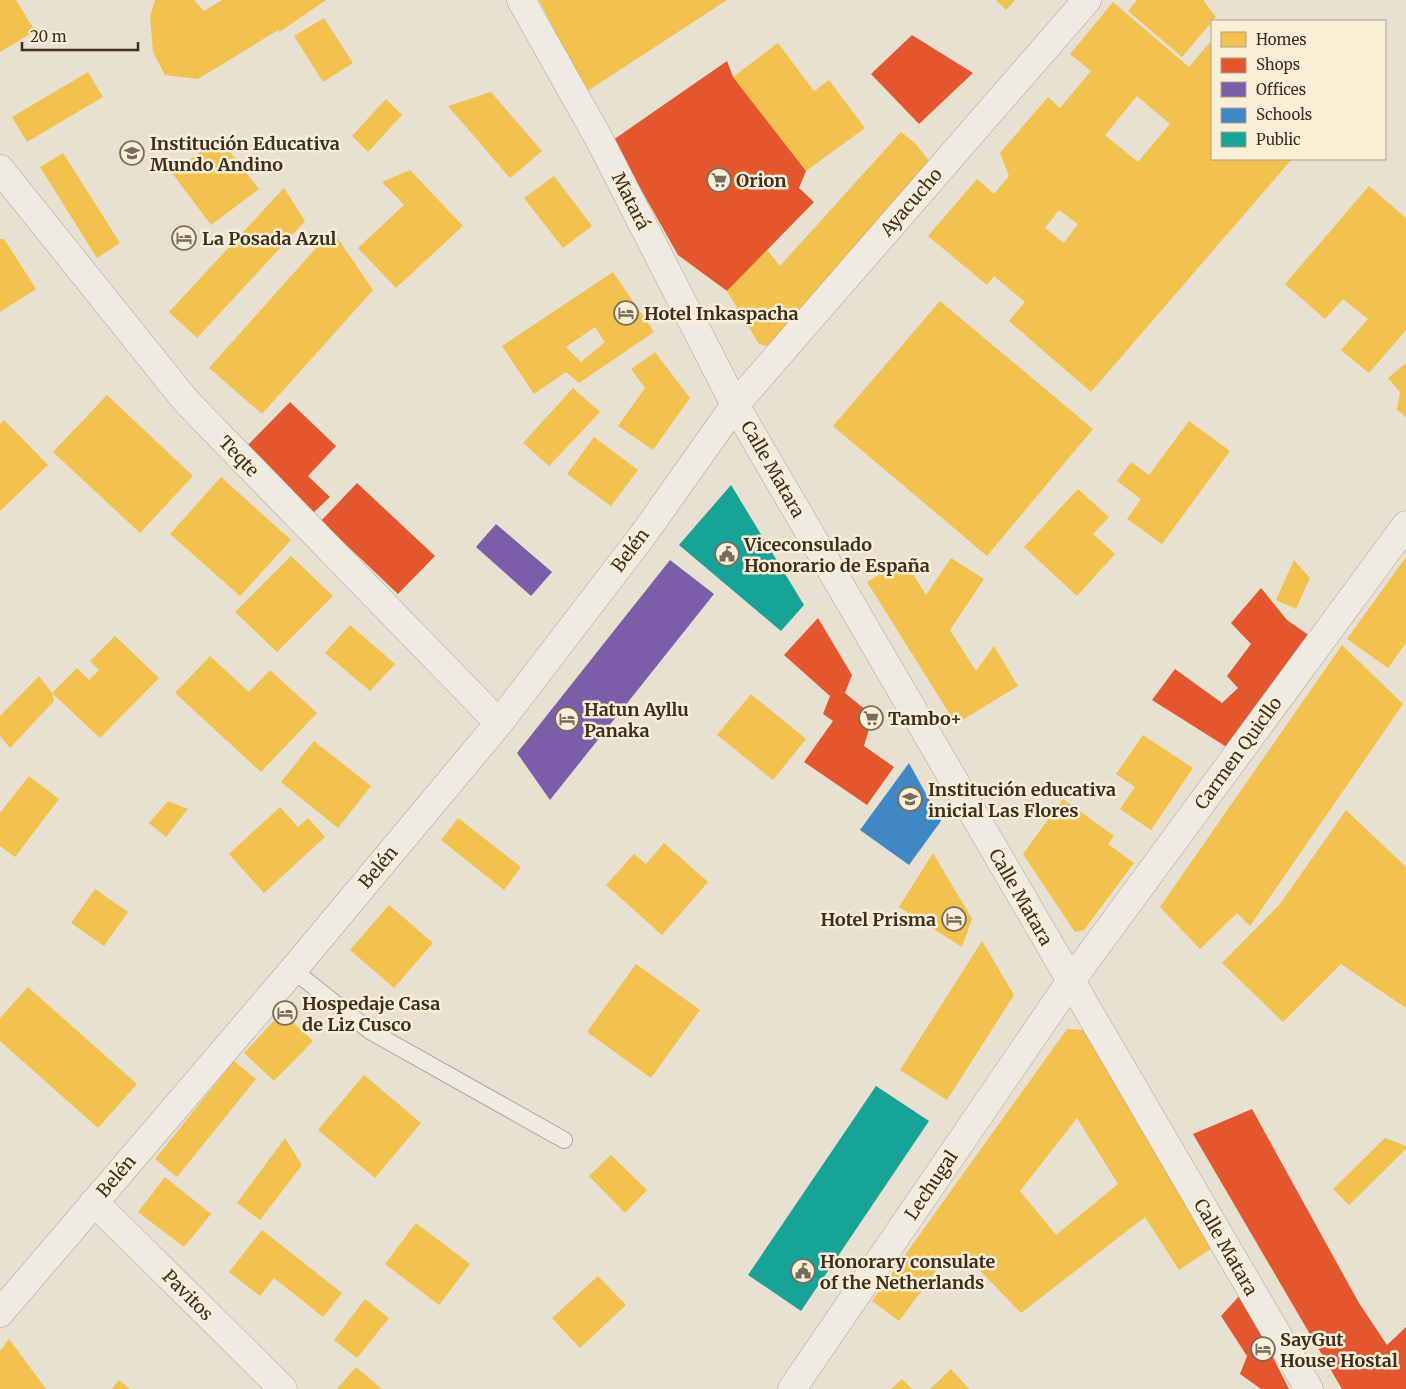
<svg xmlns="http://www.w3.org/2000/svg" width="1406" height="1389" font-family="Merriweather,serif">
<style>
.homes{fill:#f2c14e;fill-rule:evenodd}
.shops{fill:#e4572e}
.offices{fill:#7b5ea7}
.schools{fill:#3f88c5}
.public{fill:#17a398}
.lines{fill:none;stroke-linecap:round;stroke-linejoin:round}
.service-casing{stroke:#aea598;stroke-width:18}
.minor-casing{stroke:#aea598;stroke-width:29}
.service{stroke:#f0ebe2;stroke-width:16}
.minor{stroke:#f0ebe2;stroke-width:28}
.labels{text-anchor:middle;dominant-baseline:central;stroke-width:5;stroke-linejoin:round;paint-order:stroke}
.poi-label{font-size:18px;font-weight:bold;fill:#3f2d1e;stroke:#f9eed6;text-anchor:start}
.street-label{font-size:18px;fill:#3f2d1e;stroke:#f9eed6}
</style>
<rect width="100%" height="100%" fill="#e8e0d0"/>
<path class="homes" d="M0 0H16L35 31 0 52Z
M155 0H194L204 11 222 0H326L278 33 280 29 198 79 165 75 153 52 150 17Z
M539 0H727L586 92Z
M996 0H1015L1006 10Z
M1137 0H1203L1216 17 1182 57 1128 11Z
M1113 2 1189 67 1212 40V159H1292L1091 392 1009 321 1025 302 994 276 987 285 928 236 977 179 994 194 1009 176 1000 153 1048 97 1060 108 1091 71 1070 54ZM1137 96 1170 124 1138 162 1105 135ZM1059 210 1078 224 1064 243 1045 228Z
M324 18 353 63 323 82 294 36Z
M778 43 814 91 829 80 865 128 806 171 733 77Z
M88 72 103 97 27 142 12 117Z
M491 92 542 151 510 178 448 106Z
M386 99 402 115 368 152 352 136Z
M901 132 915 143 933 166 778 348 759 344 727 291 767 250 780 266Z
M219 138 259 189 211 225 172 173Z
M63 153 120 243 97 258 40 167Z
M410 170 463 226 396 288 358 248 404 205 382 182Z
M554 176 592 226 563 248 524 198Z
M1369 186 1406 218V330L1369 373 1341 350 1368 319 1343 299 1325 319 1285 284Z
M284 188 305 221 197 338 169 312Z
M332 230 373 290 262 414 209 368Z
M0 239H4L36 289 0 312Z
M613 272 654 332 579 383 566 372 534 394 502 346ZM595 327 605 342 581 362 566 347Z
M940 301 1093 429 987 556 833 426Z
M655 352 690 398 653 450 618 426 645 388 631 369Z
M1406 363V417L1397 410 1400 392 1388 378Z
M573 388 600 412 549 466 523 443Z
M107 395 193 476 140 533 53 452Z
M4 420 48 465 0 511V425Z
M1189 421 1230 451 1162 544 1127 519 1141 499 1117 481 1131 462 1149 475Z
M594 437 638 470 611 506 567 474Z
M221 477 291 540 240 596 170 534Z
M1078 489 1109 517 1093 534 1115 554 1077 596 1024 547Z
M291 556 333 596 277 652 235 612Z
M1406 557V643L1388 668 1347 639Z
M951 558 984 579 950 630 976 671 994 646 1018 686 956 724 867 582 904 560 926 595Z
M1294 560 1310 578 1296 609 1276 600Z
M350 625 395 664 370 691 325 653Z
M115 636 159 678 100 738 52 693 77 668 89 680 99 670 90 661Z
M1342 645 1403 704 1250 926 1237 913 1200 949 1160 907Z
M210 656 249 692 270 670 317 713 261 772 175 693Z
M39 676 52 693 54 701 10 748 0 736V716Z
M751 694 806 739 773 780 717 735Z
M1143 735 1193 768 1151 830 1120 809 1135 787 1116 774Z
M314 741 371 786 338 828 281 782Z
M29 776 59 799 15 857 0 846V813Z
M1063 799 1114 836 1108 844 1134 863 1084 930 1075 932 1023 854Z
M168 801 188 809 166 837 149 823Z
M280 807 298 827 308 818 325 837 264 893 229 854Z
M1346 810 1406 867V1008L1341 964 1283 1022 1222 963 1280 904Z
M458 818 521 867 504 890 441 840Z
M664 843 708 882 662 935 606 885 634 854 646 864Z
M933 853 972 919 962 947 899 907Z
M95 889 128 912 104 946 71 923Z
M389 905 433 943 394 988 350 950Z
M982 941 1014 995 947 1100 900 1070Z
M636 964 700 1010 651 1078 587 1032Z
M28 987 137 1084 98 1128 0 1041V1018Z
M282 1012 313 1041 274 1081 244 1053Z
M1067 1029 1087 1030 1215 1246 1179 1270 1145 1217 1021 1313 966 1256 946 1258 899 1321 872 1301ZM1077 1118 1118 1184 1056 1235 1020 1191Z
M234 1061 256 1079 177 1177 155 1159Z
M364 1075 421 1123 375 1178 318 1130Z
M285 1138 302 1165 260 1220 237 1203Z
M1385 1138 1406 1146V1149L1349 1205 1333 1189Z
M611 1155 647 1190 625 1213 589 1176Z
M165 1177 211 1214 184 1247 138 1212Z
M416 1223 470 1264 439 1305 385 1264Z
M262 1230 342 1293 323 1317 274 1278 260 1296 229 1272Z
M598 1276 626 1305 580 1348 552 1318Z
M365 1299 389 1318 357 1358 334 1340Z
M9 1339 46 1389H0V1351Z
M356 1367 382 1389H337Z
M951 1369 969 1389H930Z
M902 1379 912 1389H891Z
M119 1380 130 1389H112Z"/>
<path class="shops" d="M912 35 973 73 919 124 871 74Z
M727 61 733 77 806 171 799 188 814 202 727 291 678 255 613 140Z
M290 402 336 446 308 476 330 497 313 513 246 447Z
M357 483 435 556 398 594 321 521Z
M1261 588 1287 620 1310 636 1233 751 1152 700 1175 669 1222 703 1238 688 1227 676 1251 644 1231 623Z
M818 618 852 675 845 693 873 716 864 746 894 767 867 805 804 762 833 721 823 714 830 696 784 655Z
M1252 1109 1359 1303 1387 1345 1406 1327V1389H1342L1193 1134Z
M1241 1294 1289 1389H1261L1240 1374 1247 1356 1221 1316Z"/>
<path class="offices" d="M496 524 552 572 531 596 476 547Z
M670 560 714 594 550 800 517 753Z"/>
<path class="schools" d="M909 763 941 821 909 865 860 830Z"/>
<path class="public" d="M731 485 804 605 781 631 679 545Z
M876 1086 929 1121 801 1311 748 1275Z"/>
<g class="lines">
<g class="service-casing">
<path id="service" d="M293 970 370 1031 564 1140"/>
</g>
<g class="minor-casing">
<path id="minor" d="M521 0 598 137 735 405 1309 1389
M0 169 186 401 499 723
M94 1202 283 1389
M0 1313 293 970 499 723 643 535 735 405 1087 0
M792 1389 1070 982 1406 525"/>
</g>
<use href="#service" class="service"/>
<use href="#minor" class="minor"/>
</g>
<defs>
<g id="school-ring" transform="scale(1.25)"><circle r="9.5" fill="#f9eed6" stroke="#7a6c5c" stroke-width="1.5"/><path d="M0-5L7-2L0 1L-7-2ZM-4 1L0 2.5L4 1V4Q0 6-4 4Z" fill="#7a6c5c"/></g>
<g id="supermarket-ring" transform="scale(1.25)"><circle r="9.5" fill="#f9eed6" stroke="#7a6c5c" stroke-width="1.5"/><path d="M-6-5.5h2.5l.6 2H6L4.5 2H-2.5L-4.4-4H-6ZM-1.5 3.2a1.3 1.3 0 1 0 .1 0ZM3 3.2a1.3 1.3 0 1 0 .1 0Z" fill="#7a6c5c"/></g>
<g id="hotel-ring" transform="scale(1.25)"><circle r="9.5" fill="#f9eed6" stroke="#7a6c5c" stroke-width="1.5"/><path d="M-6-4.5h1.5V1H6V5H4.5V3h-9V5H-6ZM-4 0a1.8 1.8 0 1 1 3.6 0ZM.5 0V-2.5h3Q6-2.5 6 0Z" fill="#7a6c5c"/></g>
<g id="civic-ring" transform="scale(1.25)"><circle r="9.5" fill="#f9eed6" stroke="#7a6c5c" stroke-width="1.5"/><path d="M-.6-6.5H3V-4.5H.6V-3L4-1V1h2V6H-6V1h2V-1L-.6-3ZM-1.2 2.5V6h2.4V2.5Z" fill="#7a6c5c"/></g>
</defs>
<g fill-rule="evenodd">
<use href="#school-ring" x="132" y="153"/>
<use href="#supermarket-ring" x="719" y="180"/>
<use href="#hotel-ring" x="184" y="238"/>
<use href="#hotel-ring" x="626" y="313"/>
<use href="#civic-ring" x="727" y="554"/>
<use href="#supermarket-ring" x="871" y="718"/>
<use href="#hotel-ring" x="567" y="719"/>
<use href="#school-ring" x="910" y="799"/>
<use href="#hotel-ring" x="954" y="919"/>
<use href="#hotel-ring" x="285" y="1013"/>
<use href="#civic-ring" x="803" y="1271"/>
<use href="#hotel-ring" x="1263" y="1349"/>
</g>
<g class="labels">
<g class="poi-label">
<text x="150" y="143">Institución Educativa<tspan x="150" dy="21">Mundo Andino</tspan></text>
<text x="736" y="180">Orion</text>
<text x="202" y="238">La Posada Azul</text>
<text x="644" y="313">Hotel Inkaspacha</text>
<text x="744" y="544">Viceconsulado<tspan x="744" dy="21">Honorario de España</tspan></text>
<text x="584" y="709">Hatun Ayllu<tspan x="584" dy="21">Panaka</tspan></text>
<text x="888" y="718">Tambo+</text>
<text x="928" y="789">Institución educativa<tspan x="928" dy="21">inicial Las Flores</tspan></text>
<text x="936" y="919" text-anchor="end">Hotel Prisma</text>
<text x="302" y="1003">Hospedaje Casa<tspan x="302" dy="21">de Liz Cusco</tspan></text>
<text x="820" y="1261">Honorary consulate<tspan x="820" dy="21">of the Netherlands</tspan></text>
<text x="1280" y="1339">SayGut<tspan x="1280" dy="21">House Hostal</tspan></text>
</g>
<g class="street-label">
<text transform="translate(631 201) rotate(63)">Matará</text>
<text transform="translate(911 202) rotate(-49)">Ayacucho</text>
<text transform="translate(239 456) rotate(46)">Teqte</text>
<text transform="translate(773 469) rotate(60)">Calle Matara</text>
<text transform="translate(630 550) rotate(-53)">Belén</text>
<text transform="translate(1238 753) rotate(-54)">Carmen Quicllo</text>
<text transform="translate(378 867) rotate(-50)">Belén</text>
<text transform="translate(1021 897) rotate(60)">Calle Matara</text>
<text transform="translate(116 1176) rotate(-49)">Belén</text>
<text transform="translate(931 1185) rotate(-56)">Lechugal</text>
<text transform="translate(1226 1247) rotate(60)">Calle Matara</text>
<text transform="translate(188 1295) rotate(45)">Pavitos</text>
</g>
</g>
<rect x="1211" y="20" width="175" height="140" fill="#f9eed6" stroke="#afa18c"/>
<rect x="1221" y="32" width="25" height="15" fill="#f2c14e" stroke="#afa18c"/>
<text x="1256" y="45" font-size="15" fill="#3f2d1e">Homes</text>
<rect x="1221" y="58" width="25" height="15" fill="#e4572e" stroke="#afa18c"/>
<text x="1256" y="70" font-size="15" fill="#3f2d1e">Shops</text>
<rect x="1221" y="82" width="25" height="15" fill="#7b5ea7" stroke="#afa18c"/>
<text x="1256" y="95" font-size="15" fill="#3f2d1e">Offices</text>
<rect x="1221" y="108" width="25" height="15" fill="#3f88c5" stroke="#afa18c"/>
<text x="1256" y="120" font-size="15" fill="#3f2d1e">Schools</text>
<rect x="1221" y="132" width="25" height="15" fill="#17a398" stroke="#afa18c"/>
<text x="1256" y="145" font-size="15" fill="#3f2d1e">Public</text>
<path d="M22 42v8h116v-8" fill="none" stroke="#3f2d1e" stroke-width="2.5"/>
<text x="30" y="42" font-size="15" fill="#3f2d1e" stroke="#f9eed6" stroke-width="4" paint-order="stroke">20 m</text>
</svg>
